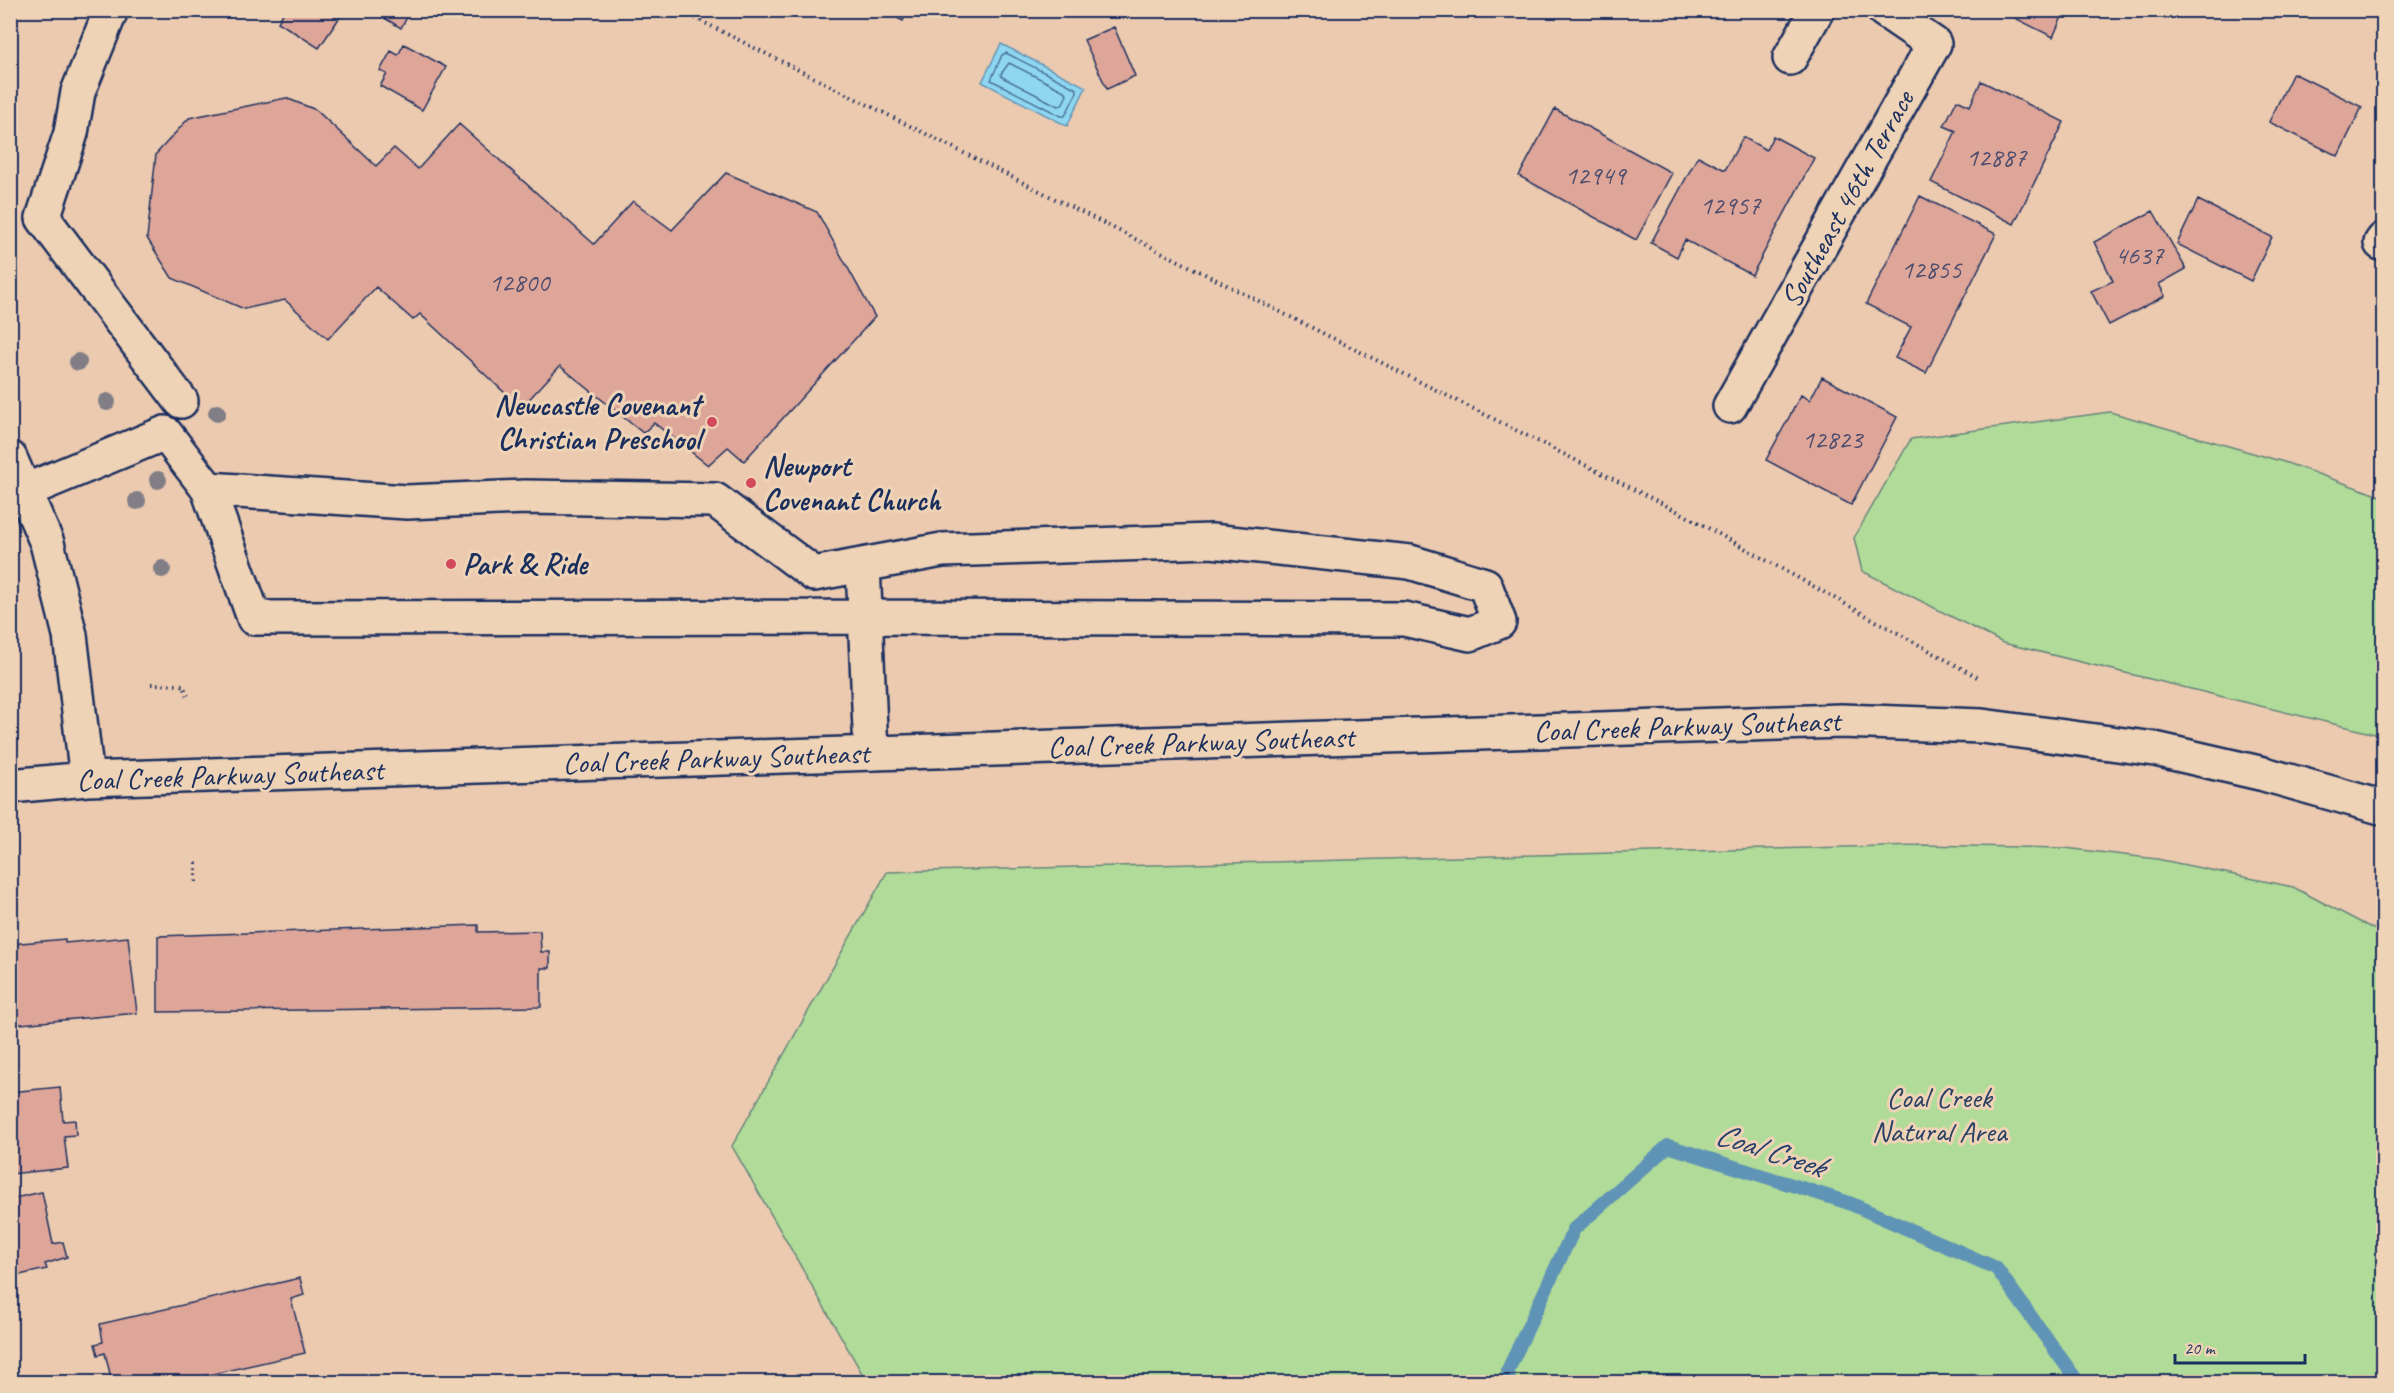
<svg xmlns="http://www.w3.org/2000/svg" width="2394" height="1393" font-family="Caveat,sans-serif">
<style>
.green{fill:#b0db98;stroke:#66857b;stroke-width:1.5}
.water{fill:#8fd7f1;stroke:#6194b6;stroke-width:1.5}
.lines{fill:none;stroke-linecap:round;stroke-linejoin:round}
.shore{stroke:#497299;stroke-width:1.5}
.stream{stroke:#6194b6;stroke-width:14}
.building{fill:#dea599;stroke:#1b2f5e;stroke-width:1.5}
.minor-casing{stroke:#1b2f5e;stroke-width:38}
.major-casing{stroke:#1b2f5e;stroke-width:38}
.path{stroke:#1b2f5e;stroke-width:4;stroke-dasharray:1.5 4.5;stroke-linecap:butt}
.minor{stroke:#efd3b6;stroke-width:33}
.major{stroke:#efd3b6;stroke-width:33}
.tree{fill:#817e86}
.poi-dot{fill:#d1495b;stroke:#efd3b6;stroke-width:2}
.labels{text-anchor:middle;dominant-baseline:central;stroke-width:6;stroke-linejoin:round;paint-order:stroke}
.number-label{font-size:27px;fill:#4c4c6d}
.street-label{font-size:30px;fill:#1b2f5e;stroke:#efd3b6}
.poi-label{font-size:30px;font-weight:bold;fill:#1b2f5e;stroke:#efd3b6;text-anchor:start}
.park-label{font-size:30px;fill:#2a4064;stroke:#efd3b6}
.water-label{font-size:32px;font-style:italic;fill:#27406d;stroke:#efd3b6}
</style>
<rect width="100%" height="100%" fill="#eccab0"/>
<filter id="ink" filterUnits="userSpaceOnUse"><feTurbulence type="fractalNoise" baseFrequency=".0167" numOctaves="2"/><feDisplacementMap in="SourceGraphic" scale="12" xChannelSelector="R" yChannelSelector="G"/><feConvolveMatrix kernelMatrix="1 2 1 2 8 2 1 2 1" color-interpolation-filters="sRGB"/></filter>
<g filter="url(#ink)">
<path class="green" d="M2110 412 2284 462 2383 497V736L2003 643 1862 571 1854 538 1911 439Z
M1920 845 2065 848 2157 859 2293 887 2383 934V1382H867L732 1146 887 872Z"/>
<path class="water" d="M1001 44 1086 87 1067 126 982 82Z"/>
<g class="lines">
<path class="shore" d="M1006 53 1077 89V92L1065 116H1061L991 80 1002 55Z
M1009 63 1066 92 1067 95 1062 105 1058 106 1002 77 1001 74Z"/>
<path class="stream" d="M1509 1382 1508 1370 1574 1229 1668 1146 1849 1203 1996 1268 2078 1382"/>
</g>
<path class="building" d="M285 10H344V11L319 48 278 22Z
M371 10H411L401 28Z
M881 10H908L903 21Z
M1999 10H2065L2053 37Z
M1114 27 1135 76 1107 89 1084 40Z
M404 44 446 67 422 110 380 86 387 74 380 71 391 51 398 55Z
M2293 73 2362 107 2338 156 2269 122Z
M1981 81 2064 122 2014 224 1931 182 1956 131 1944 126 1957 100 1970 106Z
M286 98 316 110 376 166 394 148 418 169 459 124 594 244 633 201 672 230 726 173 817 212 875 317 744 461 728 447 708 465 654 423 643 433 560 366 521 408 420 314 413 320 376 287 328 339 285 300 244 309 172 278 147 238 156 154 189 118Z
M1555 109 1672 173 1636 240 1519 176Z
M1773 136 1814 158 1752 275 1685 240 1677 257 1651 243 1698 156 1725 170 1743 137 1766 150Z
M1920 196 1996 234 1926 373 1895 358 1911 327 1866 304Z
M2198 200 2272 237 2251 281 2177 244Z
M2153 211 2186 269 2159 284 2165 296 2109 325 2091 291 2113 281 2094 242Z
M1822 377 1897 417 1851 505 1766 460 1801 395 1810 400Z
M478 925V932L540 931 541 952H550V968H541V1007L158 1012V936Z
M128 937 137 1013 10 1025V944L65 939V943Z
M60 1087 63 1121 75 1120 76 1135 64 1136 68 1168 10 1174V1092Z
M42 1192 53 1244 63 1242 67 1257 45 1264 47 1269 10 1277V1199Z
M300 1278 304 1295 291 1299 305 1353 178 1382H112L105 1353 98 1355 95 1344 103 1342 100 1324Z"/>
<g class="lines">
<g class="minor-casing">
<path id="minor" d="M111 10 78 92 71 133 43 218 181 401
M1790 58 1817 10
M2381 243 2384 239
M1730 406 1934 44 1884 10
M25 491 165 433 208 489 254 618 866 617 1404 619 1470 634 1499 622 1485 585 1410 562 1211 541 942 550 814 574 715 500 525 497 407 502 208 489
M863 565 871 753"/>
</g>
<g class="major-casing">
<path id="major" d="M10 458 47 543 70 635 87 779
M10 786 87 779 1841 721 1982 726 2155 749 2264 774 2384 808"/>
</g>
<path class="path" d="M679 10 1681 513 1979 678
M151 684 183 685 188 696
M196 882V859"/>
<use href="#minor" class="minor"/>
<use href="#major" class="major"/>
</g>
<g class="tree">
<circle cx="78" cy="362" r="9"/>
<circle cx="107" cy="402" r="9"/>
<circle cx="217" cy="413" r="9"/>
<circle cx="158" cy="480" r="9"/>
<circle cx="137" cy="501" r="9"/>
<circle cx="162" cy="569" r="9"/>
</g>
</g>
<g class="poi-dot">
<circle cx="712" cy="422" r="6"/>
<circle cx="751" cy="483" r="6"/>
<circle cx="451" cy="564" r="6"/>
</g>
<g class="labels">
<g class="number-label">
<text x="1996" y="157">12887</text>
<text x="1595" y="175">12949</text>
<text x="1730" y="205">12957</text>
<text x="2139" y="255">4637</text>
<text x="1931" y="269">12855</text>
<text x="519" y="282">12800</text>
<text x="1832" y="439">12823</text>
</g>
<g class="street-label">
<text transform="translate(1847 199) rotate(-61)">Southeast 46th Terrace</text>
<text transform="translate(1687 726) rotate(-2)">Coal Creek Parkway Southeast</text>
<text transform="translate(1201 742) rotate(-2)">Coal Creek Parkway Southeast</text>
<text transform="translate(716 758) rotate(-2)">Coal Creek Parkway Southeast</text>
<text transform="translate(230 775) rotate(-2)">Coal Creek Parkway Southeast</text>
</g>
<g class="poi-label">
<text x="700" y="405" text-anchor="end">Newcastle Covenant<tspan x="700" dy="34">Christian Preschool</tspan></text>
<text x="763" y="466">Newport<tspan x="763" dy="34">Covenant Church</tspan></text>
<text x="463" y="564">Park &amp; Ride</text>
</g>
<g class="park-label">
<text x="1939" y="1097">Coal Creek<tspan x="1939" dy="34">Natural Area</tspan></text>
</g>
<g class="water-label">
<text transform="translate(1770 1150) rotate(18)">Coal Creek</text>
</g>
</g>
<rect width="2394" height="1393" fill="none" stroke="#efd3b6" stroke-width="36"/>
<rect x="18" y="18" width="2358" height="1357" fill="none" stroke="#1b2f5e" stroke-width="2" filter="url(#ink)"/>
<path d="M2175 1354v9h130v-9" fill="none" stroke="#1b2f5e" stroke-width="3"/>
<text x="2184" y="1354" font-size="18" fill="#1b2f5e" stroke="#efd3b6" stroke-width="4.5" paint-order="stroke">20 m</text>
</svg>
